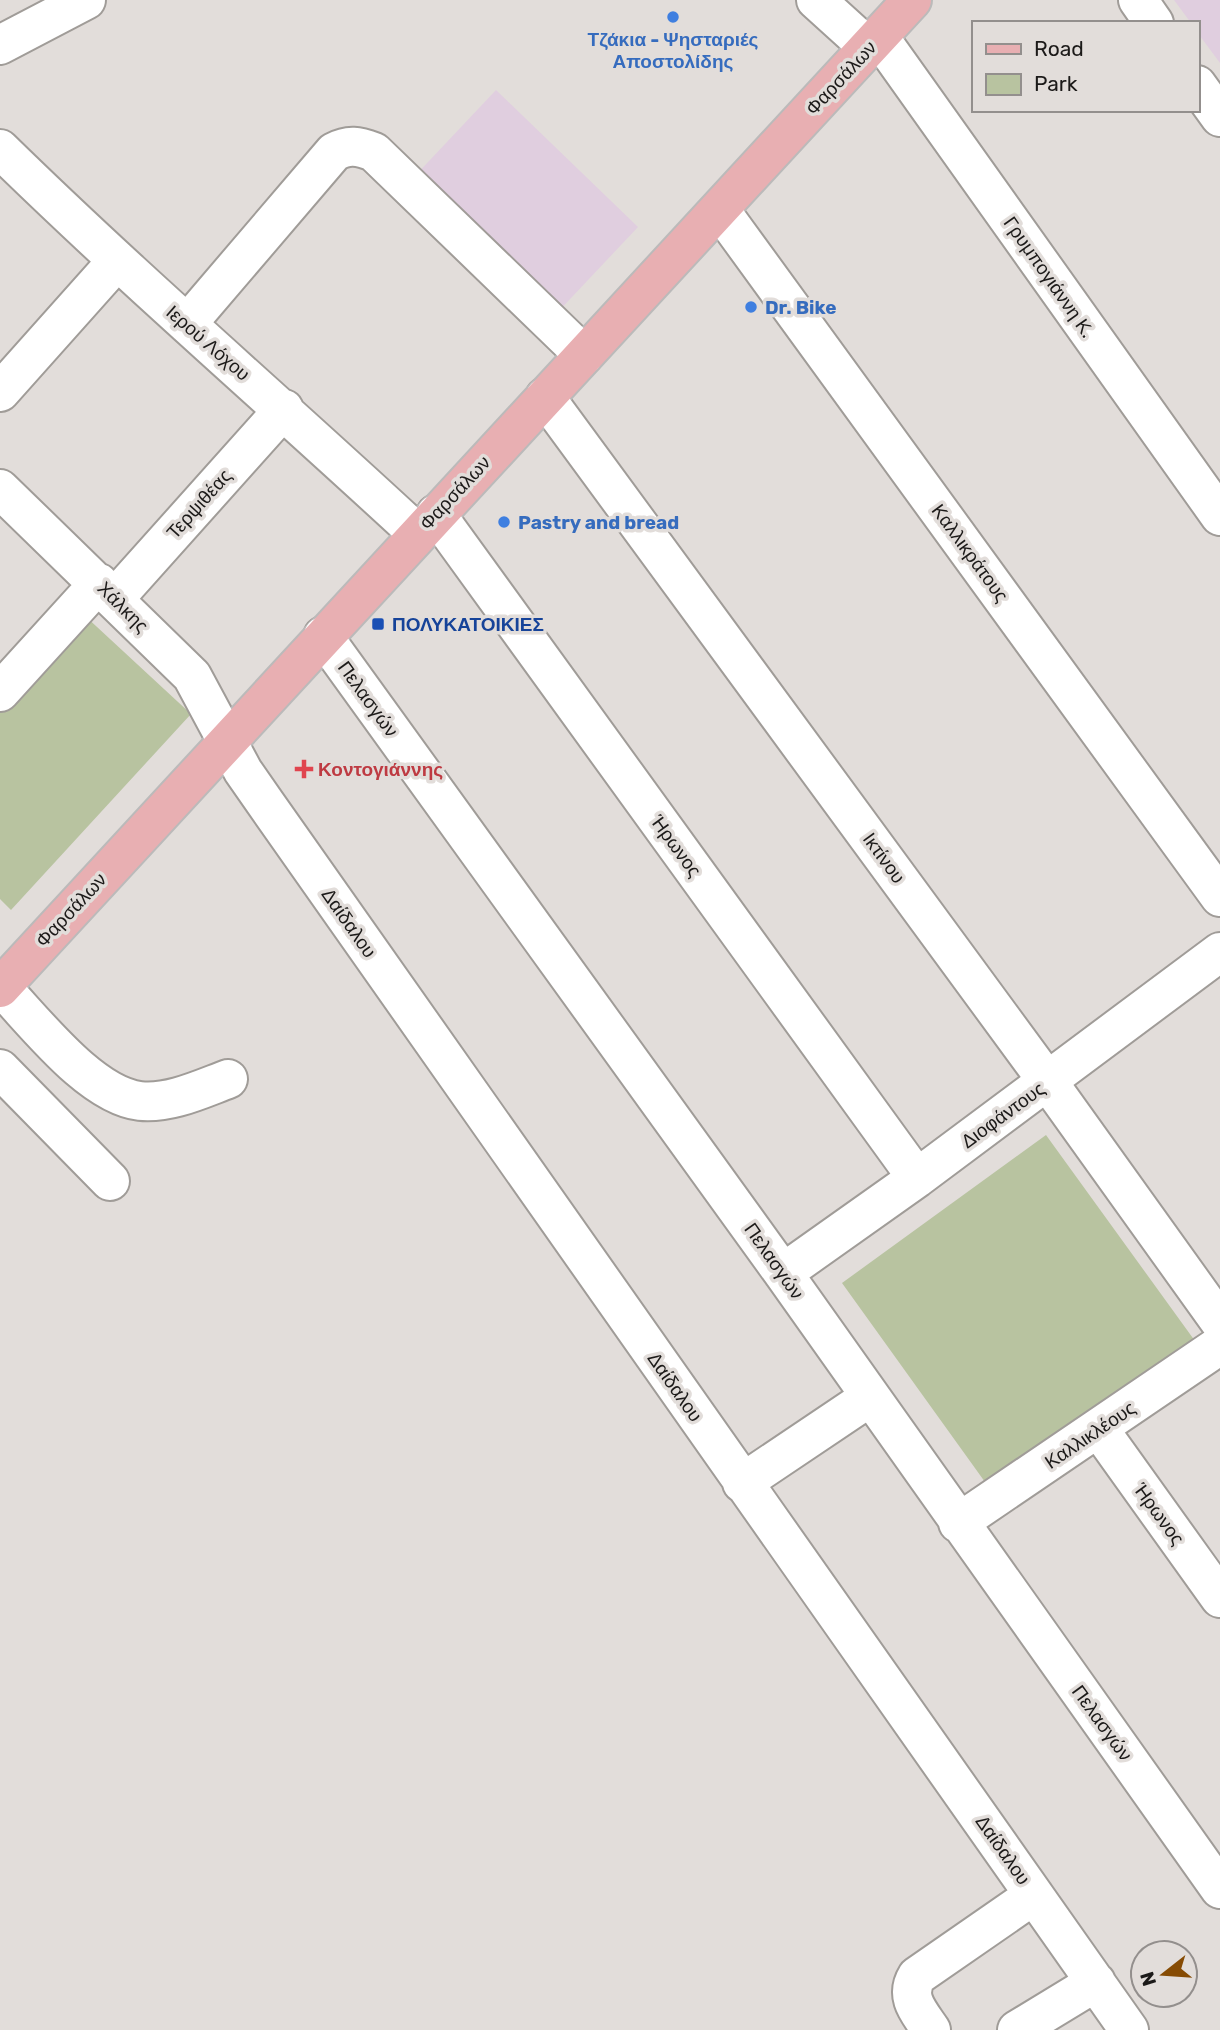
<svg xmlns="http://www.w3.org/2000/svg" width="1220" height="2030" font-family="Rubik,sans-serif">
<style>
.commercial{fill:#e0cedf}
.green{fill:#b8c3a0}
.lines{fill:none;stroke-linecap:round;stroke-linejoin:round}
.minor-casing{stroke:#a09c98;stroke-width:42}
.major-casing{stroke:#bbbaba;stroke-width:42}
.minor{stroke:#fff;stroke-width:38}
.major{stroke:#e8afb2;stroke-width:38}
.shop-dot{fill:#3f7fe0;stroke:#e2ddda;stroke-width:2.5}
.transit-dot{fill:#1a4fb4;stroke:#e2ddda;stroke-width:2.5}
.health-dot{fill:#e0444e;stroke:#e2ddda;stroke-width:2.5}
.labels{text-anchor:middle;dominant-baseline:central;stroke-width:7;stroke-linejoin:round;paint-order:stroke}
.shop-label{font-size:19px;font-weight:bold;fill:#366cbe;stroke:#e2ddda;text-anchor:start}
.street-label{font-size:19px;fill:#1c1a19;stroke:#e2ddda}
.transit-label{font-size:19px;font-weight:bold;fill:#164399;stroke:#e2ddda;text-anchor:start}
.health-label{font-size:19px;font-weight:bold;fill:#be3a42;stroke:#e2ddda;text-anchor:start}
</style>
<rect width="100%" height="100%" fill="#e2ddda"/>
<path class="commercial" d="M1174 0H1220V63L1197 32V23H1191Z
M496 90 638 227 555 315 413 178Z"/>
<path class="green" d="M83 614 191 714 11 910 0 899V704Z
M1046 1135 1195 1341 990 1489 842 1283Z"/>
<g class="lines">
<g class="minor-casing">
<path id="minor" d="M816 0 869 48
M1138 0 1154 23
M879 37 1220 516
M0 45 86 0
M1197 85 1220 117
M0 149C136 282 279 405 418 534
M720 210 1220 897
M187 324 334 152C349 144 358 146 374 152L584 355
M0 392 116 262
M545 397 1048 1082 1220 1322
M0 489 192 676 243 771 266 804 1129 2030
M436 514 917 1178
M114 599 284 409
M323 636 783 1273 1220 1889
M0 692 99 583
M1 987C35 1022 90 1095 140 1101 170 1104 201 1089 228 1079
M0 1069 110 1181
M783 1273 917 1178 1220 952
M1099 1429 1220 1598
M742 1483 870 1397
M958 1523 1220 1345
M931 2030C919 2012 904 1997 917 1976L1034 1895
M1017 2030 1096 1982"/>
</g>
<g class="major-casing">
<path id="major" d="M0 988 912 0"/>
</g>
<use href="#minor" class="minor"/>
<use href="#major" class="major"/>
</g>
<g class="shop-dot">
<circle cx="673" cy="17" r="7"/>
<circle cx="751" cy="307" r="7"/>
<circle cx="504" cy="522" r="7"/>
</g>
<rect class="transit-dot" x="371" y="617" width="14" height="14" rx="3.5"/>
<path class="health-dot" d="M300.5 758.5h7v7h7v7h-7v7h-7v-7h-7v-7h7z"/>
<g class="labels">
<g class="shop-label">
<text x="673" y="39" text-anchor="middle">Τζάκια - Ψησταριές<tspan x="673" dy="22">Αποστολίδης</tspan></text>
<text x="765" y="307">Dr. Bike</text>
<text x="518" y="522">Pastry and bread</text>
</g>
<g class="street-label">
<text transform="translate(841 78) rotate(-47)">Φαρσάλων</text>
<text transform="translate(1049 277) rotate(55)">Γρυμπογιάννη Κ.</text>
<text transform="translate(208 343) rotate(41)">Ιερού Λόχου</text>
<text transform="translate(455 493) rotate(-47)">Φαρσάλων</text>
<text transform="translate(199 504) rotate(-48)">Τερψιθέας</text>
<text transform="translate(970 553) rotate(54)">Καλλικράτους</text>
<text transform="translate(123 607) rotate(45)">Χάλκης</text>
<text transform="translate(368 699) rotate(54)">Πελασγών</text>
<text transform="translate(676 846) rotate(54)">Ήρωνος</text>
<text transform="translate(884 858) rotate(54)">Ικτίνου</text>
<text transform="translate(71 910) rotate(-47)">Φαρσάλων</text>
<text transform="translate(349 923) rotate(55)">Δαίδαλου</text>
<text transform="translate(1003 1115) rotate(-36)">Διοφάντους</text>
<text transform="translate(774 1261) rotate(55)">Πελασγών</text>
<text transform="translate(675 1387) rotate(55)">Δαίδαλου</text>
<text transform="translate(1090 1435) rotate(-34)">Καλλικλέους</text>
<text transform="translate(1159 1514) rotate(54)">Ήρωνος</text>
<text transform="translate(1102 1723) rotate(54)">Πελασγών</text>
<text transform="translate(1003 1850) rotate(55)">Δαίδαλου</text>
</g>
<g class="transit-label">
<text x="392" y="624">ΠΟΛΥΚΑΤΟΙΚΙΕΣ</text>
</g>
<g class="health-label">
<text x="318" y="769">Κοντογιάννης</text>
</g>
</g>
<rect x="972" y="21" width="228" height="91" fill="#e2ddda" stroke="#938f8d" stroke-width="2"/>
<rect x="986" y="44" width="35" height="10" fill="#e8afb2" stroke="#938f8d" stroke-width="2"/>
<text x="1034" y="56" font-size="21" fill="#1c1a19">Road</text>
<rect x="986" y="74" width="35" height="21" fill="#b8c3a0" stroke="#938f8d" stroke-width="2"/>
<text x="1034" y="91" font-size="21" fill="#1c1a19">Park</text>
<g transform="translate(1164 1974) rotate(253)"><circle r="33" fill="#e2ddda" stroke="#938f8d" stroke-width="2"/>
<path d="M0-5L12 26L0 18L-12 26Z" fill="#864b03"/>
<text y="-10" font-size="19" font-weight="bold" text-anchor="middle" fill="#1c1a19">N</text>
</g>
</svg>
